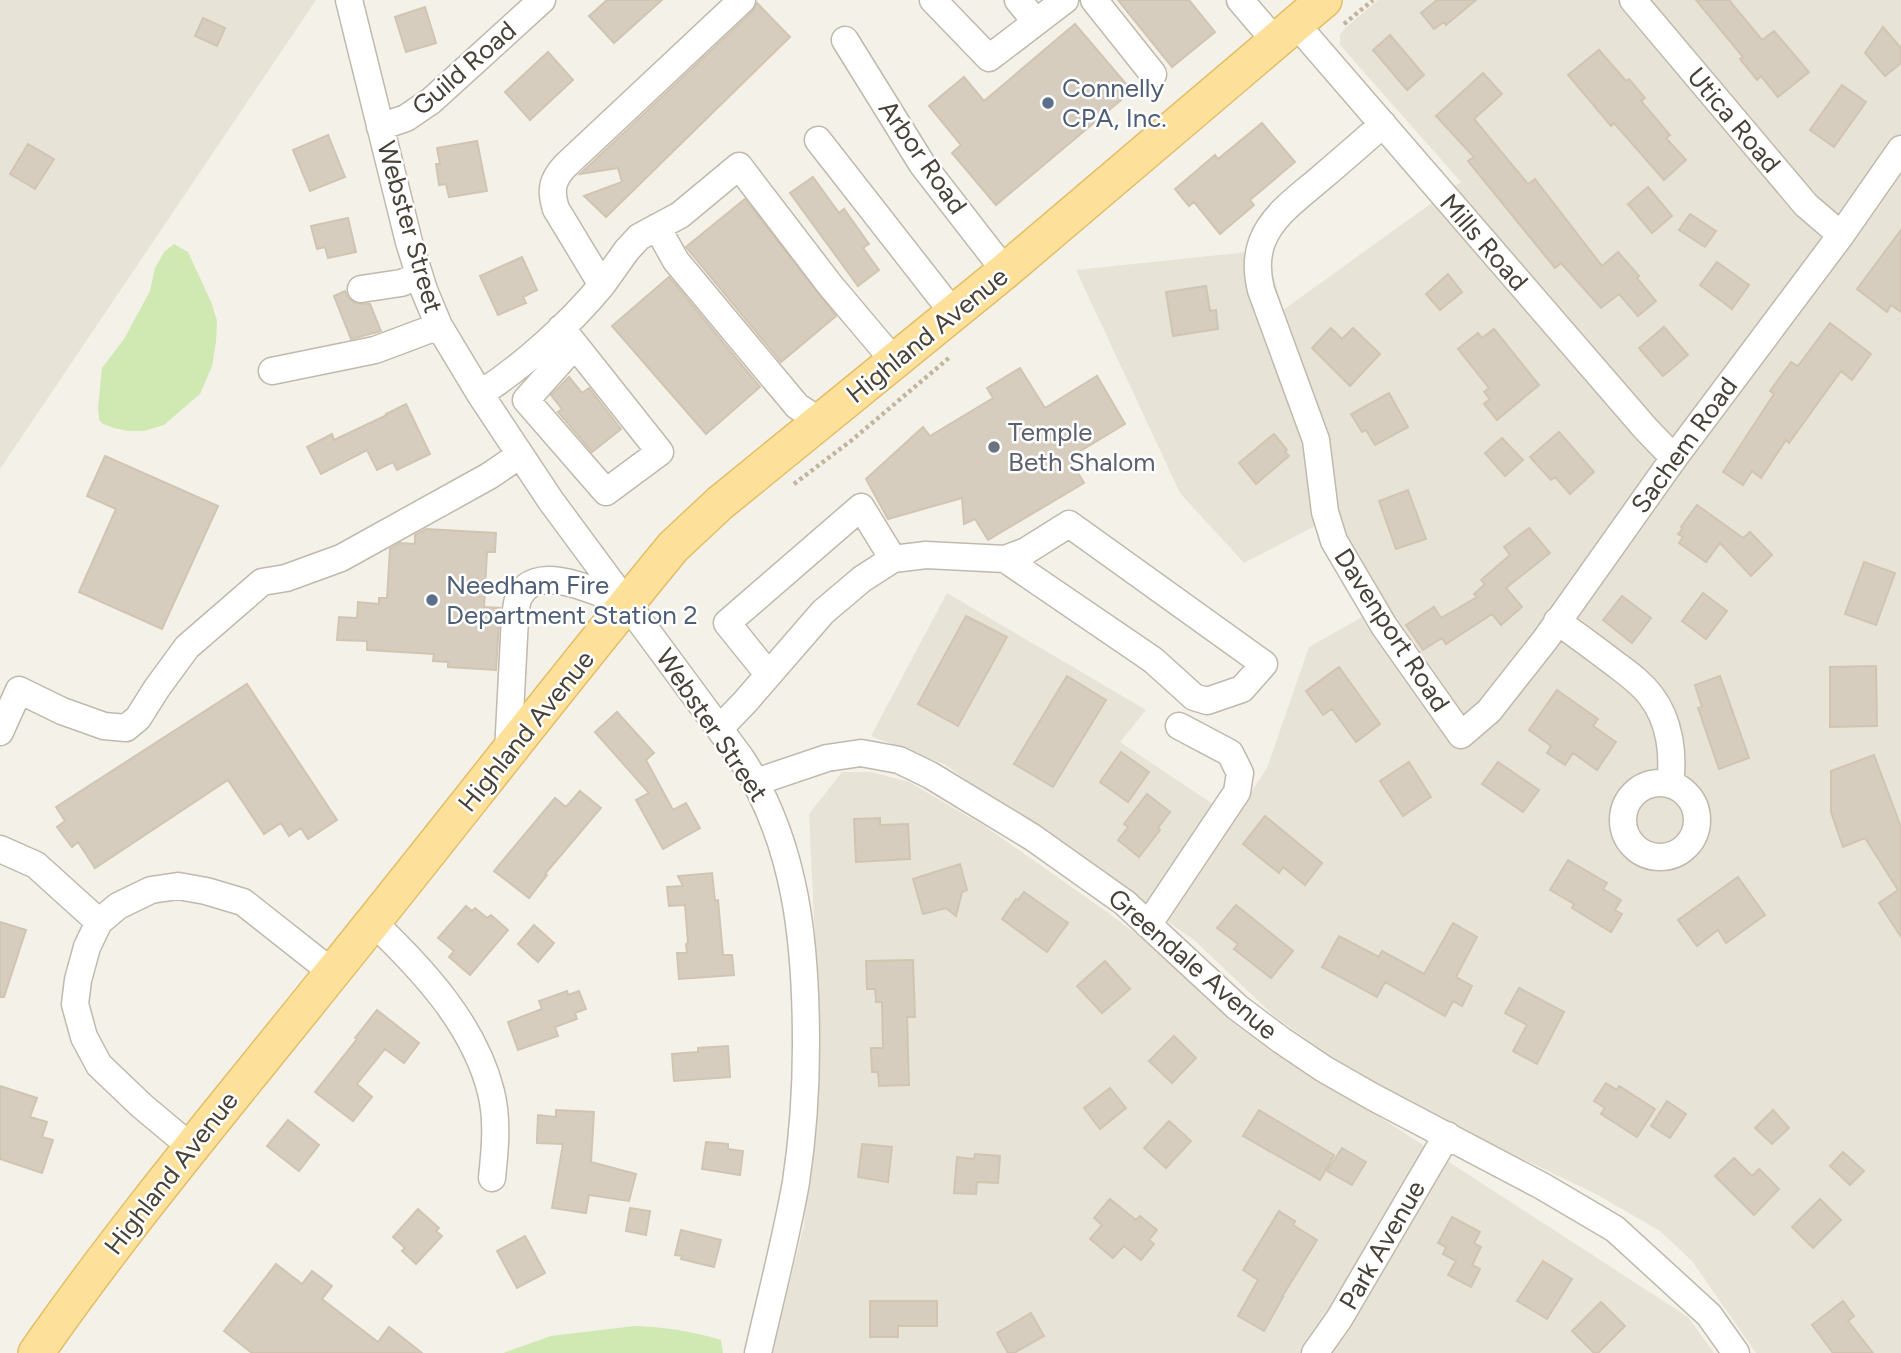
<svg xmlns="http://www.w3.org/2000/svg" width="1901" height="1353" font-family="Figtree,sans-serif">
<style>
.residential{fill:#e8e3d7}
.green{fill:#d0e8b2}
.building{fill:#d6cdbe;stroke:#d1c5b2;stroke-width:2}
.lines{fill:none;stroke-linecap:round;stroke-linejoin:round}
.minor-casing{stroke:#c0b9ac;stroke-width:29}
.major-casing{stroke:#e3be68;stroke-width:38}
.path{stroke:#c2b59d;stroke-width:4.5;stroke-dasharray:3.5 3.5;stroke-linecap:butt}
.minor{stroke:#fff;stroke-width:26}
.major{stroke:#fde099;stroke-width:35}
.service-dot{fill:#5c6f8a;stroke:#fff;stroke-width:2.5}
.worship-dot{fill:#6b7280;stroke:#fff;stroke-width:2.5}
.labels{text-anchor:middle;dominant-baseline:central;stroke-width:5;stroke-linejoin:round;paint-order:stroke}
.street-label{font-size:26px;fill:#484137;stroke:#fff}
.service-label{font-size:26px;fill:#4e5e75;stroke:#fff;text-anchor:start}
.worship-label{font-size:26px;fill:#5b616d;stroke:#fff;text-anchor:start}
</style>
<rect width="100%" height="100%" fill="#f4f1e9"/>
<path class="residential" d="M0 0H316L0 469Z
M1378 0H1901V1353H1756L1692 1261 1660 1231 1596 1194 1506 1151 1354 1074 1273 1015 1194 940 944 764 871 736 947 593 1146 710 1120 742 1234 818 1267 768 1309 647 1362 617 1317 525 1244 563 1180 493 1076 270 1266 250 1283 310 1461 182 1340 45V35L1344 29Z
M842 772H871L909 782 986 827 1107 912 1372 1112 1688 1317 1714 1353H772L804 1225 820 1044 809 814Z"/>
<path class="green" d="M174 244 188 252 212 304 217 321 216 342 212 366 200 394 164 425 144 431H128L114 428 103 424 99 420 98 407 102 368 124 339 150 291 155 268 164 252Z
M634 1326C664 1327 692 1331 721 1340L723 1353H503L551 1336Z"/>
<path class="building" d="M607 0H662L614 43 589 16Z
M1118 0H1189L1215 32 1172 67Z
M1437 0H1476L1446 25 1444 22 1434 29 1421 13Z
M1696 0H1729L1762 40 1774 31 1809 72 1778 97 1761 76 1757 80 1740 59 1743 57Z
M757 3 790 37 606 217 584 196 622 182 618 168 580 174 753 11Z
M425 7 436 43 406 52 395 17Z
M203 18 225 28 217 46 195 36Z
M1075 24 1132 91 996 205 952 153 961 145 929 106 964 77 984 101Z
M1883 27 1901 48V63L1885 76 1865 53Z
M1390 35 1424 75 1407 90 1373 50Z
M1599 50 1626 81 1629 79 1645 98 1641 101 1670 135 1666 138 1686 160 1664 180 1614 123 1611 126 1568 75Z
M548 52 573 80 530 120 505 92Z
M1483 73 1502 94 1474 119 1528 184 1535 179 1602 266 1618 252 1639 276 1637 278 1656 301 1638 316 1619 294 1601 308 1561 263 1555 268 1468 161 1474 157 1436 116Z
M1842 85 1866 102 1834 147 1810 130Z
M1262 123 1295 162 1250 200 1254 205 1220 234 1194 202 1189 206 1175 189 1215 155 1218 159Z
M328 135 345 177 310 191 293 150Z
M477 141 487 191 449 197 446 184 439 185 436 164H440L437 148Z
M28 144 54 159 35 189 10 174Z
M813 177 839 213 844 209 869 244 863 248 879 270 858 286 790 193Z
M1648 187 1672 216 1652 233 1628 204Z
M745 199 836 316 781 362 686 247Z
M1690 214 1716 231 1705 247 1679 230Z
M348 218 356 252 328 258 325 247 317 249 311 226Z
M1901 230V312L1891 305 1887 312 1857 289Z
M522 257 537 290 523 297 526 303 498 315 480 276Z
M1717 262 1749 285 1732 309 1700 285Z
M1448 274 1462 292 1440 310 1426 294Z
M669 277 760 387 706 434 612 326Z
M1206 286 1210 311 1216 310 1218 329 1173 336 1166 292Z
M345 291 348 298 355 303 370 304 381 331 351 339 334 296Z
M1830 323 1871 354 1852 380 1841 371 1789 443 1786 440 1761 478 1752 471 1743 485 1723 472 1774 394 1770 391 1791 362 1798 366Z
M1664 327 1688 355 1663 376 1639 348Z
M1331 328 1342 339 1353 328 1380 354 1350 386 1312 348Z
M1494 329 1539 385 1497 420 1484 404 1490 399 1484 392 1489 388 1458 349 1478 333 1482 338Z
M1020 368 1045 408 1097 376 1125 424 1069 458 1084 483 988 540 975 519 964 524 962 498 888 519 866 479 923 427 930 436 993 398 987 388Z
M569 377 582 393 589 388 621 429 592 452 558 412 562 409 551 395Z
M1389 393 1408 427 1375 445 1366 430 1362 432 1351 414Z
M406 404 430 454 397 470 393 462 377 470 367 450 321 474 307 447 332 434 334 440 387 415 386 414Z
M1559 432 1594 472 1570 494 1555 477 1551 480 1530 457Z
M1274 434 1287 450 1285 452 1289 456 1256 484 1239 463Z
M1502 438 1523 460 1505 476 1485 453Z
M105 456 218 506 162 629 79 592 116 509 87 496Z
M1408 490 1426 539 1396 549 1379 501Z
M1697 505 1743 538 1750 532 1772 555 1751 576 1720 543 1706 562 1679 543 1683 537 1678 534 1683 528 1681 527Z
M1529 528 1550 553 1506 588 1522 607 1501 625 1492 614 1446 644 1442 638 1423 650 1406 625 1434 607 1441 618 1477 597 1474 594 1485 584 1481 580 1510 555 1504 547Z
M426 529 496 533 495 552H487L484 607 500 608 496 670 448 667V662L433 661 434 654 367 650V641L337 640 339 617 357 618 358 602 379 604V598H387L390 549 400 543 415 544V535Z
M1864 562 1895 573 1876 625 1845 614Z
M1703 593 1727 611 1706 639 1682 621Z
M1622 596 1651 618 1632 643 1603 620Z
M966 616 1007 637 958 726 918 704Z
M1876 666 1877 726 1830 727V667Z
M1339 667 1380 724 1356 742 1332 709 1323 715 1306 691Z
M1067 676 1106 700 1053 787 1014 764Z
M1720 676 1749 758 1719 769 1698 708 1702 707 1695 685Z
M247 684 337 820 308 839 301 828 289 836 281 823 264 834 228 780 95 868 78 842 72 847 57 827 65 821 56 807Z
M1557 690 1598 719 1593 726 1616 742 1597 770 1573 753 1565 765 1547 753 1551 746 1529 730Z
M617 712 654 753 646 760 673 810 686 803 700 828 663 849 636 800 649 793 595 732Z
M1121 752 1149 772 1128 802 1100 782Z
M1874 755 1901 827V937L1879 903 1898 890 1865 838 1843 847 1831 812V771Z
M1409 762 1431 797 1403 816 1380 781Z
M1498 762 1539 790 1523 812 1482 784Z
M580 791 601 808 545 874 547 875 529 898 494 871 555 798 566 807Z
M1147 794 1170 812 1158 828 1160 830 1139 857 1118 840 1128 827 1124 824Z
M1265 816 1322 863 1305 885 1283 867 1279 873 1243 844Z
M880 818V825L908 824 910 859 856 862 854 819Z
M1568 860 1607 883 1603 889 1621 900 1615 910 1622 914 1611 932 1572 908 1574 904 1550 890Z
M960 864 967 890 962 892 956 916 946 908 923 914 913 879Z
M712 873 715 901 718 900 723 955H732L734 975 679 979 677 953H687L686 944 688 943 685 905 669 906 667 887 683 886 678 876Z
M1738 877 1765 915 1726 943 1718 930 1697 946 1678 920Z
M1024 892 1068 923 1047 952 1002 919 1016 899 1018 900Z
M1236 905 1293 951 1271 978 1234 949 1238 944 1217 928Z
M466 906 472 911 475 908 487 918 491 915 508 930 470 975 449 957 454 951 438 938Z
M0 922 26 930 4 997H0Z
M1453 923 1477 937 1456 977 1472 986 1462 1006 1453 1001 1445 1016 1385 982 1377 997 1322 967 1339 936 1379 957 1382 951 1424 974Z
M534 925 554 943 538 962 518 944Z
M913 960 915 1017H907L909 1085 879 1086 878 1072H872L871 1048H883L882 1002H876L875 989H867L866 961Z
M1105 961 1130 989 1102 1013 1077 986Z
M1519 988 1564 1012 1537 1064 1513 1051 1527 1025 1505 1013Z
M567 991 568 995 579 991 586 1009 575 1013 577 1019 555 1027 558 1036 518 1050 508 1022 542 1009 539 1001Z
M377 1010 419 1043 404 1063 385 1049 357 1084 372 1097 353 1121 315 1092 357 1039 355 1038Z
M1174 1036 1196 1058 1172 1083 1149 1061Z
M728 1046 730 1077 674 1081 672 1054 698 1052V1048Z
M1606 1083 1617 1090 1619 1086 1655 1109 1637 1137 1601 1114 1605 1108 1594 1101Z
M0 1086 37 1098 30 1117 47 1122 42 1137 53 1140 42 1173 0 1159Z
M1110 1088 1126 1108 1100 1129 1084 1108Z
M1667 1101 1686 1114 1670 1138 1651 1126Z
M556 1110 594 1112 591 1162 636 1174 629 1201 589 1195 586 1213 552 1208 563 1144 537 1143V1139L538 1115 556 1117Z
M1259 1110 1334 1155 1320 1180 1243 1136Z
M1773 1110 1789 1128 1772 1144 1755 1128Z
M288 1120 319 1145 299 1171 267 1146Z
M1169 1121 1191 1141 1166 1168 1144 1148Z
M706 1142 728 1144V1149L743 1151 740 1175 702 1169Z
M862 1144 892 1147 888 1182 858 1177Z
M1342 1148 1366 1162 1352 1185 1327 1171Z
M1843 1152 1864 1171 1850 1185 1830 1166Z
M975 1154 1000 1156 998 1183 977 1182 976 1194 954 1193 957 1157 974 1159Z
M1734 1158 1752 1176 1759 1169 1779 1189 1754 1215 1715 1176Z
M1110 1199 1136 1220 1140 1216 1157 1230 1149 1240 1154 1244 1141 1260 1124 1246 1113 1258 1090 1239 1102 1225 1094 1218Z
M1820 1199 1841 1220 1813 1248 1792 1227Z
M630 1208 650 1211 646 1235 626 1231Z
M418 1209 439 1228 436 1231 442 1236 416 1264 402 1251 405 1248 393 1237Z
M1279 1211 1295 1221 1293 1225 1317 1240 1282 1297H1283L1264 1331 1238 1316 1258 1280 1243 1270Z
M1452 1217 1480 1232 1474 1243 1481 1247 1472 1265 1480 1269 1471 1287 1448 1275 1456 1261 1443 1254 1446 1247 1438 1243Z
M681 1230 721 1240 714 1267 681 1259 682 1256 675 1255Z
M525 1236 545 1273 517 1288 497 1251Z
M1543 1261 1572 1279 1547 1319 1517 1301Z
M276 1264 302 1284 312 1271 332 1286 322 1299 378 1342 389 1327 422 1353H252L224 1331Z
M870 1301H937V1326H898V1337H870Z
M1843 1301 1854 1316 1848 1321 1873 1353H1833L1812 1325Z
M1601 1302 1625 1326 1598 1353H1594L1572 1331Z
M1031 1313 1044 1336 1014 1353H1008L997 1333Z"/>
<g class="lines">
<g class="minor-casing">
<path id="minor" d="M349 0 409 242 424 290 439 326 480 394 551 501 741 758C797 844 806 944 806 1044 806 1090 803 1136 796 1182 786 1239 771 1296 758 1353
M742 0 565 166C552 180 550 190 556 209L602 285 627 250 639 237 680 215 739 166 830 285 895 362
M933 0 989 58 1065 0
M1018 0 1036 22
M1094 0 1153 74
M1240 0 1276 42
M1633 0 1806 205 1841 235
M1296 24 1646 429 1674 458
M845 40 922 164 1005 271
M1383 124C1363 142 1342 160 1321 178 1300 196 1272 215 1262 242 1256 258 1257 274 1261 290L1316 440 1325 512 1334 541 1384 626 1461 735 1489 711 1545 640 1674 458 1841 235 1901 149
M380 127 406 118 431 101 542 0
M818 140 954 314
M657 227 676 261 797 406 821 422
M361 289 401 283 419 276
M561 328 575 345 660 452 606 492 526 400 575 345
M272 371 375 350 439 326
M480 394C523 366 569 325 602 285
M1557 621C1575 634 1593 647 1610 660 1624 671 1640 681 1651 696 1670 721 1674 754 1670 784
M768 674 727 623 861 507 893 559
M720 728 745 702 823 612 862 579 893 559 926 555 1005 559 1026 551 1069 524 1264 664 1242 689 1207 701 1194 697 1153 660 1005 559
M0 732 19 690 62 711 104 726 126 728 138 718 157 688 187 647 262 582 286 578 341 558 489 476 520 455
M508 752 515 618C516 611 516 603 519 597 535 560 601 594 625 603
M756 782 827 758 861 753 899 760 930 775 1032 837 1125 903 1237 1007 1281 1040 1324 1069 1373 1097 1542 1186 1615 1229 1709 1315 1736 1353
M1623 820a37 37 0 1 1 74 0a37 37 0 1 1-74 0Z
M0 849 36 865 99 922 87 947 78 980 75 1004 84 1037 99 1065 142 1106 191 1147
M99 922 118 906 151 890 178 886 206 891 243 902 333 973
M373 922C422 969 474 1024 491 1092 498 1120 495 1150 492 1178
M1148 925 1237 792 1240 773 1230 753 1179 726
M1315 1353 1339 1319 1447 1135"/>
</g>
<g class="major-casing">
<path id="major" d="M36 1353C128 1221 232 1098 332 973 446 832 557 688 673 547L720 503 1005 271 1324 0"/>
</g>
<path class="path" d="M1344 24 1373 0
M794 484 852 440 950 357"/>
<use href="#minor" class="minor"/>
<use href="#major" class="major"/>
</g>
<g class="service-dot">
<circle cx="1048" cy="103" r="7"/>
<circle cx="432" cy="600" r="7"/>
</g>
<circle class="worship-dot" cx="994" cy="447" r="7"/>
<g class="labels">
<g class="street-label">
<text transform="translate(464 68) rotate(-41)">Guild Road</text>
<text transform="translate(1734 120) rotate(50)">Utica Road</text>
<text transform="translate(923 157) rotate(55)">Arbor Road</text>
<text transform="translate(410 227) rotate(74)">Webster Street</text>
<text transform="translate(1484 242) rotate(49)">Mills Road</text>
<text transform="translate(927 335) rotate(-39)">Highland Avenue</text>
<text transform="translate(1684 445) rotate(-54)">Sachem Road</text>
<text transform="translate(1392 630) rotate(57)">Davenport Road</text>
<text transform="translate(712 725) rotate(56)">Webster Street</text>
<text transform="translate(526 731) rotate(-51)">Highland Avenue</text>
<text transform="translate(1193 964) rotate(41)">Greendale Avenue</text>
<text transform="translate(171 1173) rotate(-52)">Highland Avenue</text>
<text transform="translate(1382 1245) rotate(-60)">Park Avenue</text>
</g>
<g class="service-label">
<text x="1062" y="88">Connelly<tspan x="1062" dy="30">CPA, Inc.</tspan></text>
<text x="446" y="585">Needham Fire<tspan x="446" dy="30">Department Station 2</tspan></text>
</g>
<g class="worship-label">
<text x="1008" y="432">Temple<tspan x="1008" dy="30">Beth Shalom</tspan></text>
</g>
</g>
</svg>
